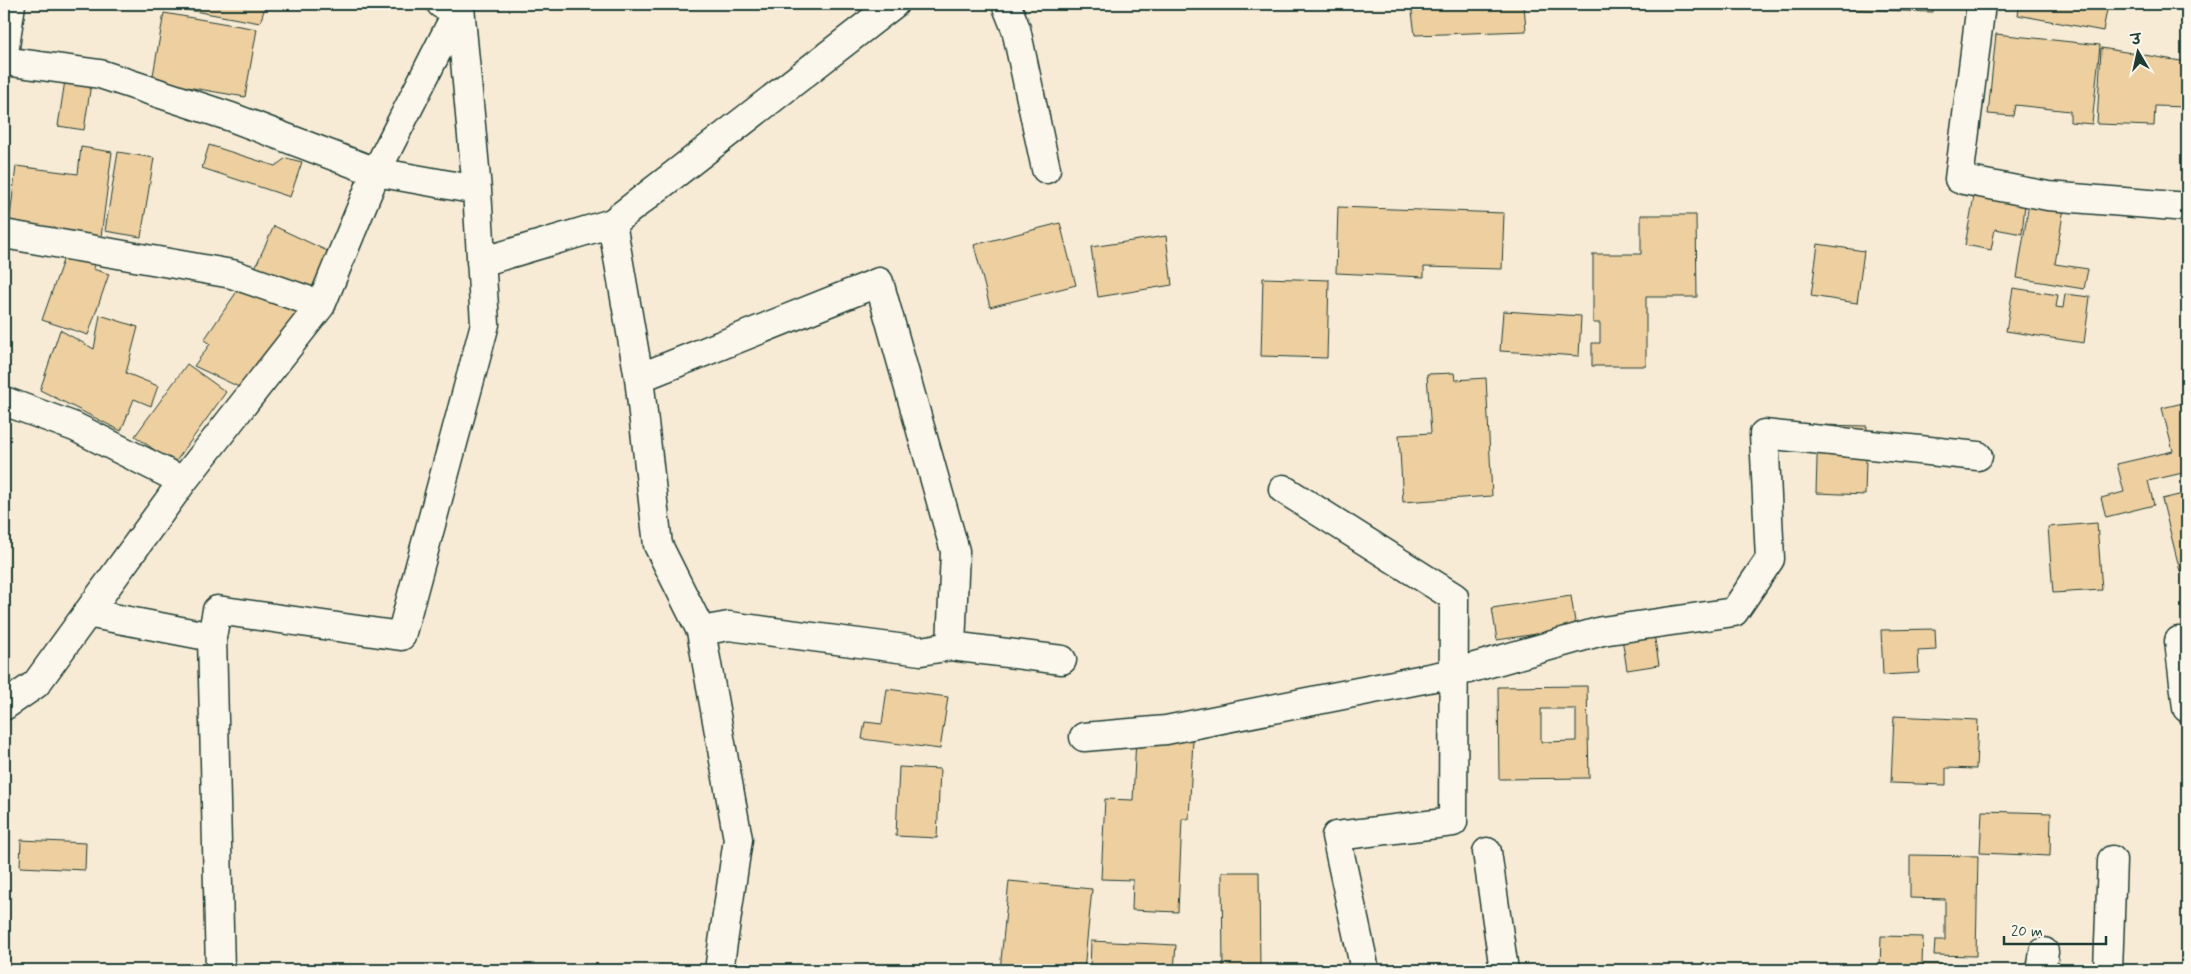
<svg xmlns="http://www.w3.org/2000/svg" width="2191" height="974" font-family="Mynerve,'Playpen Sans Deva',sans-serif">
<style>
.building{fill:#edcfa0;stroke:#1f3d34;fill-rule:evenodd}
.lines{fill:none;stroke-linecap:round;stroke-linejoin:round}
.street-casing{stroke:#1f3d34;stroke-width:31}
.street{stroke:#fbf7ec;stroke-width:28}
</style>
<rect width="100%" height="100%" fill="#f7ebd5"/>
<filter id="ink" filterUnits="userSpaceOnUse"><feTurbulence type="fractalNoise" baseFrequency=".02" numOctaves="2"/><feDisplacementMap in="SourceGraphic" scale="10" xChannelSelector="R" yChannelSelector="G"/><feConvolveMatrix kernelMatrix="1 2 1 2 8 2 1 2 1" color-interpolation-filters="sRGB"/></filter>
<g filter="url(#ink)">
<path class="building" d="M172 4H266L260 23 172 7Z
M1411 4H1524L1526 31 1415 35Z
M1845 4H1934L1933 12 1845 9Z
M2020 4H2108L2103 31 2018 15Z
M164 13 257 29 245 97 152 81Z
M1996 34 2100 45 2092 124 2070 122V111L2015 105 2013 116 1988 114Z
M2101 48 2187 62V107L2155 106 2154 126 2097 124Z
M66 74 92 77 84 130 58 126Z
M209 145 275 166 286 158 302 162 290 197 202 168Z
M81 147 112 152 101 237 9 226 16 166 78 174Z
M118 152 154 158 141 237 105 231Z
M1974 196 2025 204 2022 234 1995 229 1991 250 1965 245Z
M2029 203 2064 208 2055 264 2088 269 2084 289 2017 278Z
M1338 207 1504 213 1502 269 1424 267V277L1336 273Z
M1641 215H1696L1697 297H1646V366H1592V343H1600V323H1593V254H1641Z
M1060 223 1076 285 990 307 974 245Z
M274 226 338 256 319 299 254 270Z
M1166 236 1172 285 1098 297 1091 247Z
M1818 244 1864 251 1857 303 1811 296Z
M68 246 97 255 93 269 109 274 88 335 42 320Z
M1263 278 1329 280 1327 358 1261 356Z
M242 284 307 307 239 387 194 366 210 344 204 340Z
M2013 288 2058 295 2056 307 2063 308 2065 294 2090 297 2084 343 2006 331Z
M1503 311 1581 316 1579 356 1500 351Z
M100 315 138 327 126 373 158 386 151 406 134 399 121 431 40 390 60 330 94 349Z
M187 364 226 392 174 464 135 436Z
M1454 373 1455 380 1486 378 1492 496 1403 502 1399 435 1431 433 1427 374Z
M2187 402V472L2148 481 2154 505 2106 517 2101 498 2124 492 2117 464 2173 451 2162 408Z
M1818 425 1867 426 1865 495 1816 493Z
M2187 493V570L2180 571 2162 499Z
M2097 523 2102 590 2053 593 2048 527Z
M1571 596 1576 628 1497 640 1492 608Z
M1653 628 1659 665 1627 670 1621 632Z
M1935 629 1936 650 1918 651 1919 673 1883 675 1881 630Z
M1587 686 1589 778 1499 779 1498 687ZM1541 709H1576V741L1541 742Z
M887 689 948 697 940 749 862 739 865 722 882 724Z
M1894 716 1978 720 1976 769 1946 768V785L1891 783Z
M1136 737 1193 739 1189 819H1182L1178 912 1132 910 1133 880 1101 879 1105 799 1133 800Z
M899 767 940 769 937 838 896 836Z
M1982 811 2051 813 2050 856 1980 853Z
M21 840 86 843 85 870 20 867Z
M1910 855 1978 856 1976 956 1934 955 1935 940H1945V899L1910 898Z
M1222 872H1259L1260 970H1223Z
M1009 881 1092 889 1084 970H1000Z
M1881 936 1923 937 1922 964 1971 965V970H1880Z
M1091 941 1176 945 1174 970H1090Z"/>
<g class="lines">
<g class="street-casing">
<path id="street" d="M1006 4 1016 29 1046 169
M1981 4 1959 179 2048 196 2187 207
M4 54 11 4
M4 61 100 74 231 117 376 172 477 190
M4 234 232 274 321 305
M481 262 612 223
M639 378 879 282 955 551 951 646
M4 401 75 427 183 481
M1283 489 1454 597 1453 822 1336 836 1365 970
M87 613 212 637 217 610 401 636 485 324 477 190 460 7 441 4
M701 631 729 626 921 651 951 646 1062 660
M212 637 220 970
M2179 641 2187 708
M4 706 36 684 183 481 321 305 376 172 460 6
M1084 737 1166 730 1454 673 1602 631 1734 612 1770 559 1764 434 1978 456
M1487 852 1504 970
M719 970 738 839 701 631 658 545 639 378 612 223 894 4
M2041 970 2044 952
M2108 970 2112 860"/>
</g>
<use href="#street" class="street"/>
</g>
</g>
<rect width="2191" height="974" fill="none" stroke="#fbf7ec" stroke-width="20"/>
<rect x="10" y="10" width="2171" height="954" fill="none" stroke="#1f3d34" stroke-width="2" filter="url(#ink)"/>
<g transform="translate(2138 52) rotate(351)" stroke="#fbf7ec" stroke-width="4" paint-order="stroke">
<path d="M0-4L9 19L0 12L-9 19Z" fill="#1f3d34"/>
<text y="-8" font-size="14" font-weight="bold" text-anchor="middle" fill="#1f3d34">उ</text>
</g>
<path d="M2004 936v8h102v-8" fill="none" stroke="#1f3d34" stroke-width="2.5"/>
<text x="2011" y="936" font-size="15" fill="#1f3d34" stroke="#fbf7ec" stroke-width="4" paint-order="stroke">20 m</text>
</svg>
